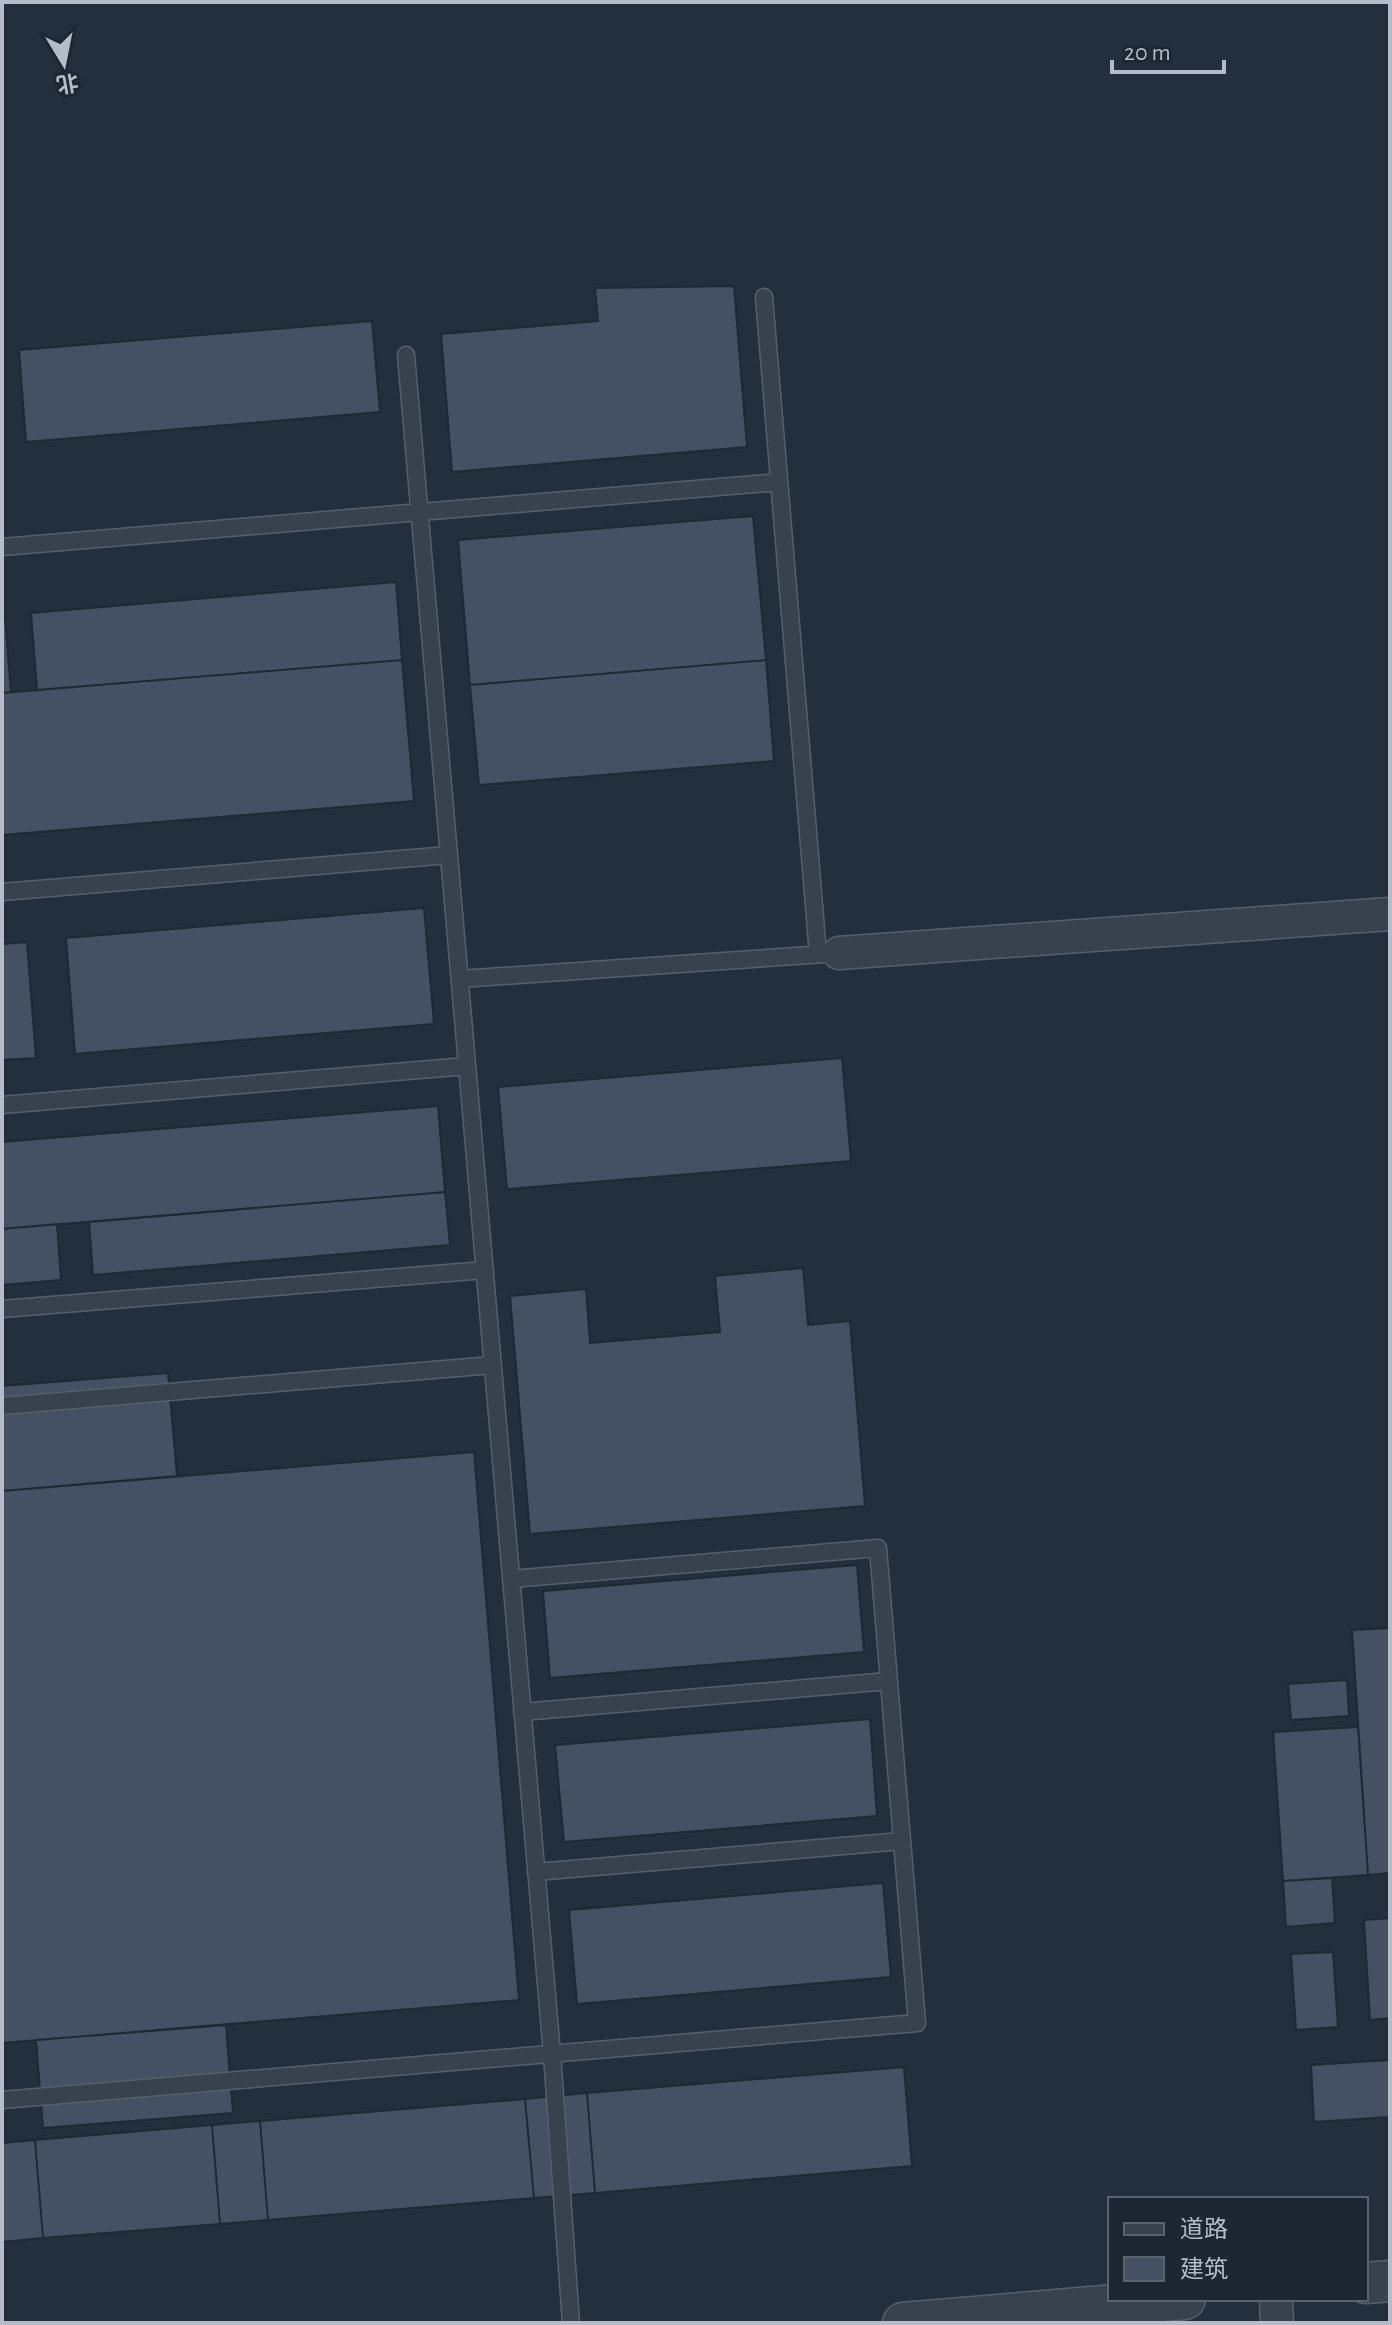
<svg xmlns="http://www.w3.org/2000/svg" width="1392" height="2325" font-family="'Alegreya Sans','Noto Sans SC',sans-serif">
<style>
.building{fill:#455162;stroke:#1f2835;stroke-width:2}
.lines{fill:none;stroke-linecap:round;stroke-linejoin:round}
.service-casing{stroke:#565f6c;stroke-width:19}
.minor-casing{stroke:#565f6c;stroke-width:35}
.tertiary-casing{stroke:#565f6c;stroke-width:43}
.service{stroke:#38414e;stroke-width:16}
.minor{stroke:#38414e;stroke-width:32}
.tertiary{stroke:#38414e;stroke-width:40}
</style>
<rect width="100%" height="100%" fill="#242f3e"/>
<path class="building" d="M734 286 747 447 452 472 441 334 598 321 595 288Z
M372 321 380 412 26 442 19 350Z
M753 516 766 660 470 685 458 540Z
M396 582 402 660 37 690 31 613Z
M2 618H5L11 692 2 693Z
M402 660 414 801 2 835V693Z
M766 660 774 761 479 785 470 685Z
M424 908 434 1024 75 1054 66 938Z
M27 942 36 1058 2 1060V944Z
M842 1058 851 1161 507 1189 498 1087Z
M438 1106 445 1192 2 1229V1142Z
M445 1192 450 1245 93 1275 89 1222Z
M57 1224 61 1280 2 1285V1229Z
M803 1268 808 1325 850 1321 865 1506 530 1534 510 1296 586 1289 590 1343 720 1332 715 1276Z
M168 1373 177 1476 2 1491V1386Z
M474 1452 519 2000 2 2043V1491Z
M857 1565 864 1652 550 1678 543 1591Z
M1390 1628V1873L1368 1875 1352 1630Z
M1347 1680 1349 1716 1291 1720 1288 1684Z
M870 1719 877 1816 564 1842 555 1745Z
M1358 1727 1368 1875 1283 1881 1273 1732Z
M1332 1878 1335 1923 1286 1927 1283 1881Z
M883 1883 891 1977 577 2004 569 1910Z
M1390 1918V2018L1370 2020 1364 1920Z
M1333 1952 1338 2027 1296 2030 1291 1954Z
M226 2025 233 2113 43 2128 36 2040Z
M1390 2060V2117L1314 2122 1311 2065Z
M904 2067 912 2166 595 2193 587 2093Z
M587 2093 595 2193 534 2198 525 2099Z
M525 2099 534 2198 268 2220 260 2121Z
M260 2121 268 2220 220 2224 212 2125Z
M212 2125 220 2224 43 2238 35 2140Z
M35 2140 43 2238 2 2242V2143Z"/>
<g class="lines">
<g class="service-casing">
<path id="service" d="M764 297 818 954
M406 355 552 2054 571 2323
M2 547 779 482
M2 892 449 855
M460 979 825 954
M2 1105 467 1066
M2 1309 485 1270
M2 1406 493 1365
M522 1712 889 1681
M536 1872 902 1841
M2 2100 917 2023 878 1548 511 1579"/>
</g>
<g class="minor-casing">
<path id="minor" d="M839 953 1390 914
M1276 2299 1277 2323"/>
</g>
<g class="tertiary-casing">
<path id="tertiary" d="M1366 2283 1390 2281
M903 2323 1185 2299"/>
</g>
<use href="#service" class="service"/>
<use href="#minor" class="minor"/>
<use href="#tertiary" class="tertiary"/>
</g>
<rect width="1392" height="2325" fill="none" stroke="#b4bcc9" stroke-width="8"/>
<rect x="1108" y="2197" width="260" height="104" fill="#1d2633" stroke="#59626f" stroke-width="2"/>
<rect x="1124" y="2223" width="40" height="12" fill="#38414e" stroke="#59626f" stroke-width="2"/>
<text x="1180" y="2237" font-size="24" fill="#b4bcc9">道路</text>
<rect x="1124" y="2257" width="40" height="24" fill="#455162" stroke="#59626f" stroke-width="2"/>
<text x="1180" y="2277" font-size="24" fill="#b4bcc9">建筑</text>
<g transform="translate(64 64) rotate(170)" stroke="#1d2633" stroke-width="6" paint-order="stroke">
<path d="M0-6L14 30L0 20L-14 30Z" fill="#b4bcc9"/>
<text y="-12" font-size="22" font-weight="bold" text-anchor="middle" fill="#b4bcc9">北</text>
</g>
<path d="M1112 60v12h112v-12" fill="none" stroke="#b4bcc9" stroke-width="4"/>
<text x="1124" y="60" font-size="24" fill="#b4bcc9" stroke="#1d2633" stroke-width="6" paint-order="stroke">20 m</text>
</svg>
